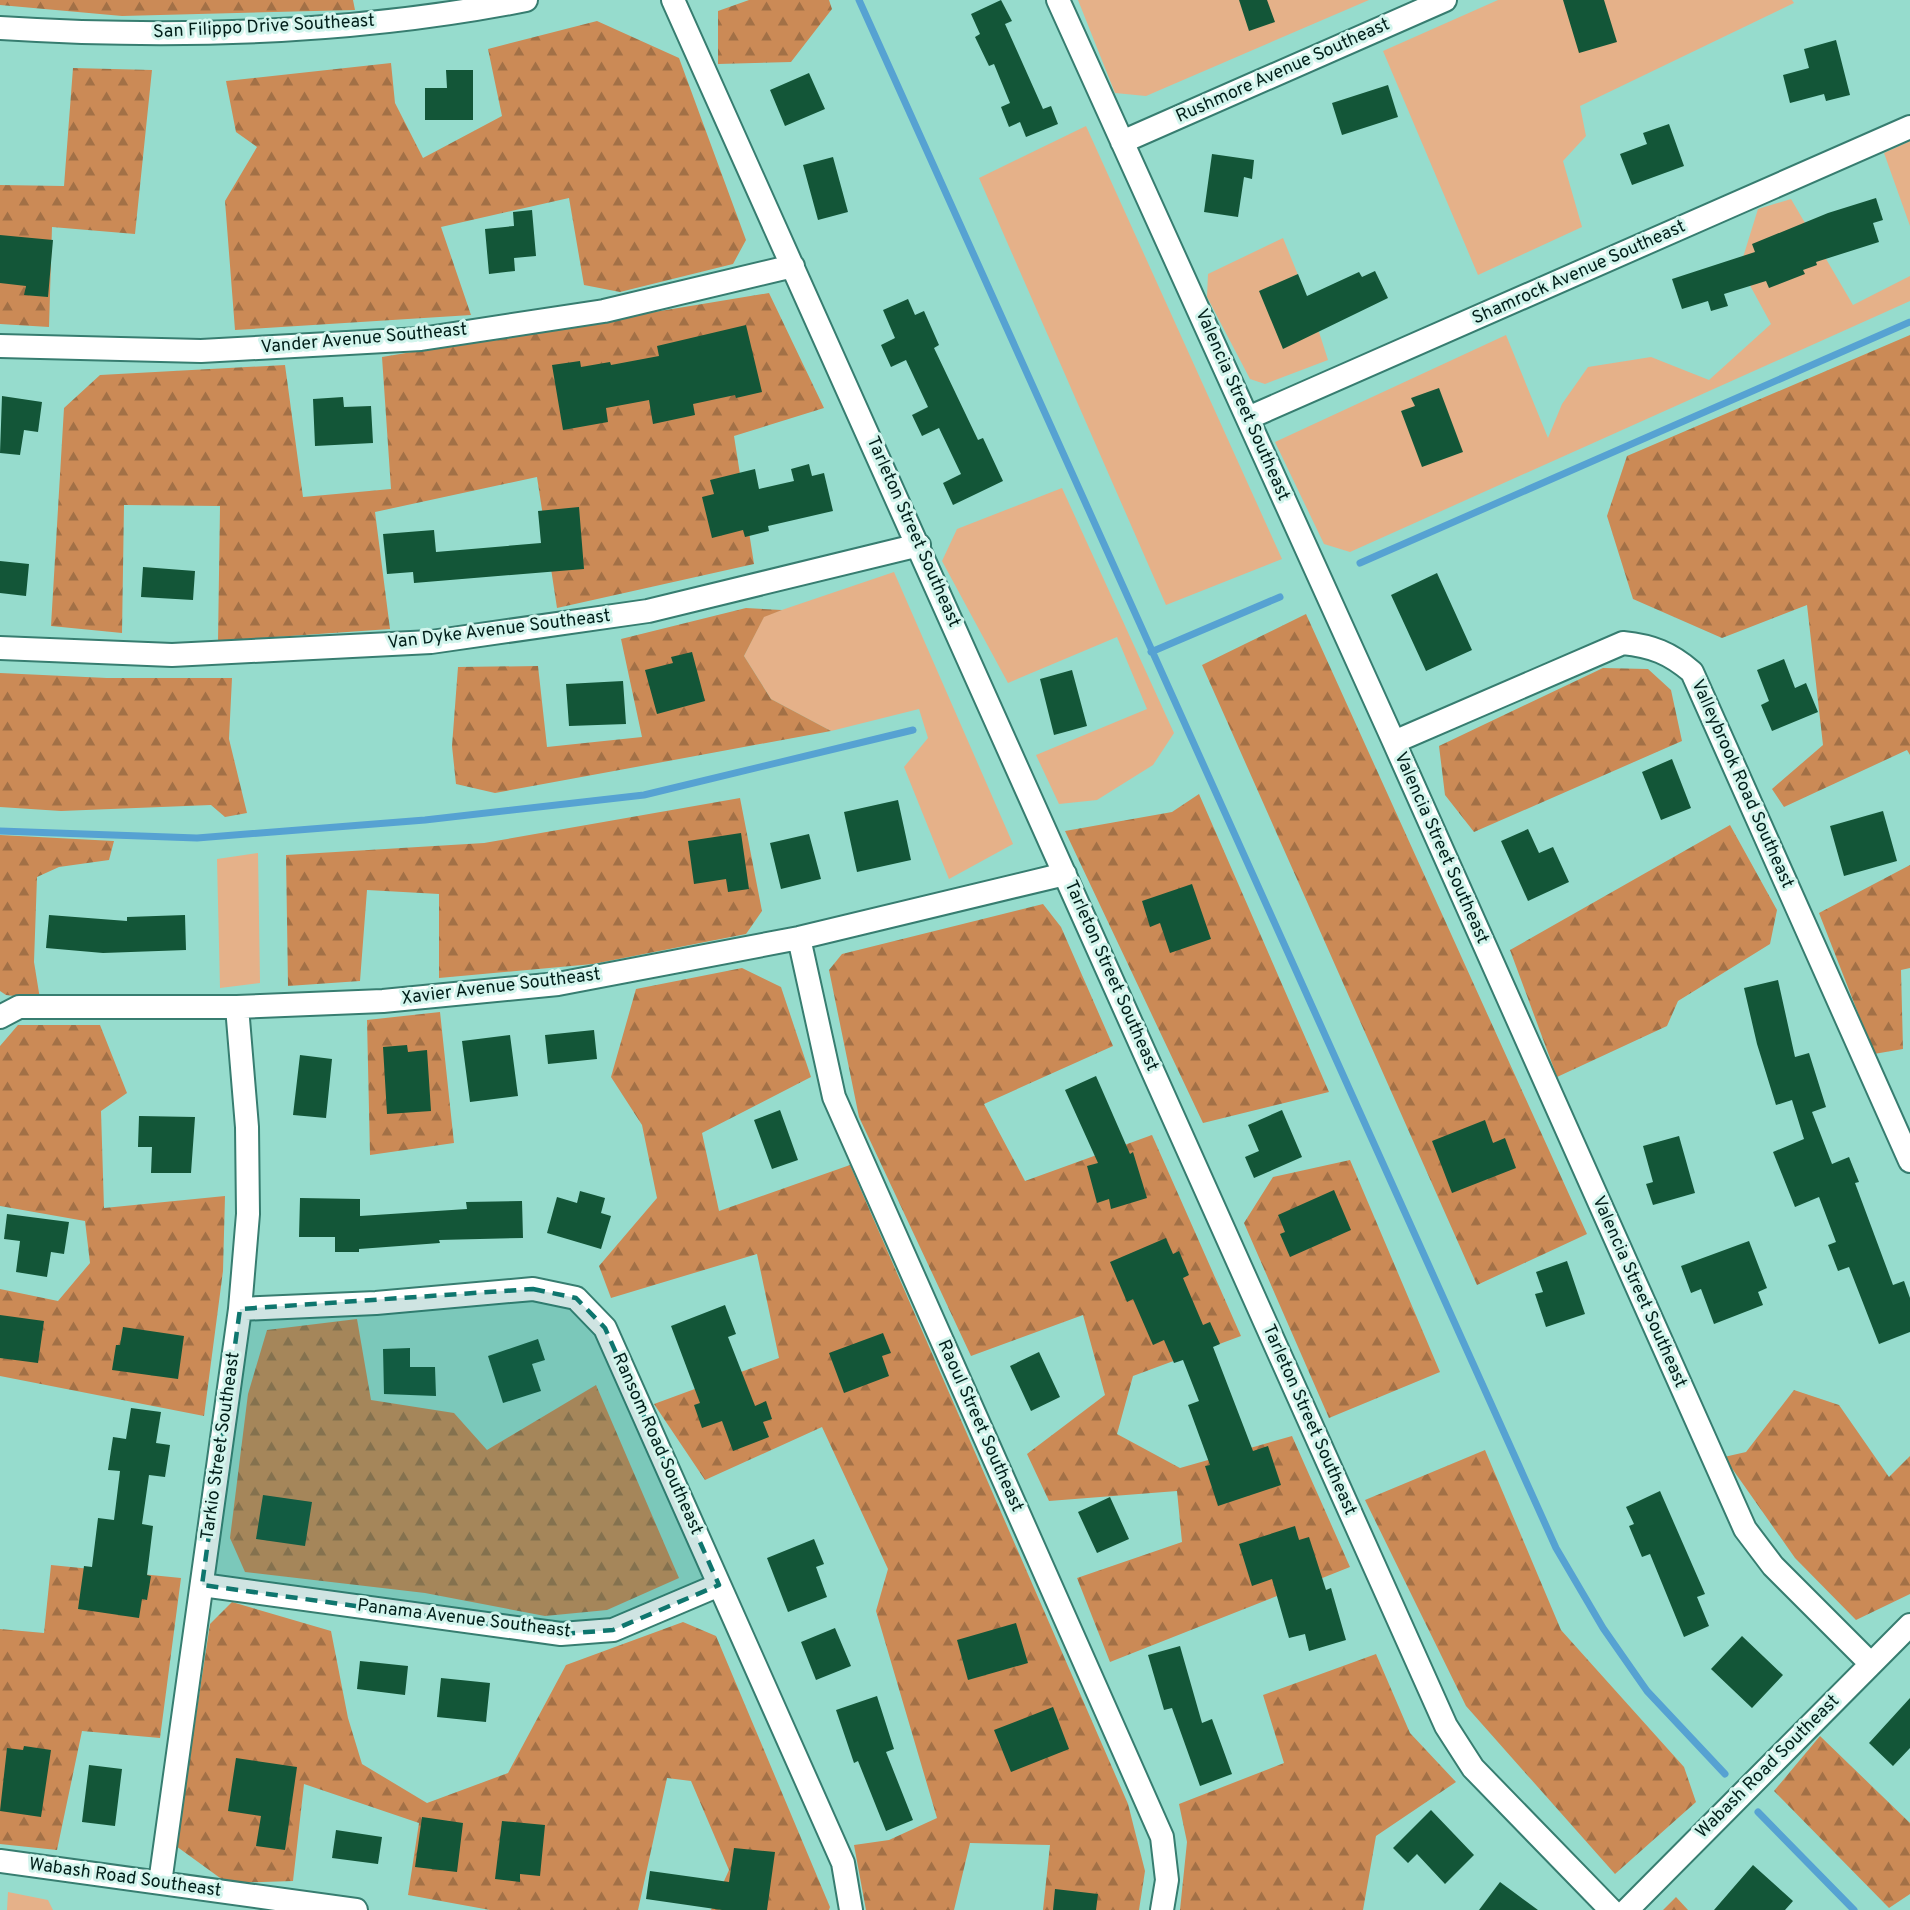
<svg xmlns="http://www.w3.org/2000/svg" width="1910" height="1910" font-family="Overpass,sans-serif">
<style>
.grass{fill:#e5b189}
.forest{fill:url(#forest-firs)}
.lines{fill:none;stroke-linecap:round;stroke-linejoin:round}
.stream{stroke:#56a2d2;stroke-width:7}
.building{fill:#135638}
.minor-casing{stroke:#377d70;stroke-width:26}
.minor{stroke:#fff;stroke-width:22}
.marked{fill:#0f766e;fill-opacity:0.2;stroke:#0f766e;stroke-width:4.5;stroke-dasharray:12 8;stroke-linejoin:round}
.labels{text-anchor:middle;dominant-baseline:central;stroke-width:6;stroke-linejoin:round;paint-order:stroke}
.street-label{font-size:18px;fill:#011e19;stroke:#d3f5ed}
</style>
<defs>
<pattern id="forest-firs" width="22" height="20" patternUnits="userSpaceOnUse" patternTransform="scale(1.5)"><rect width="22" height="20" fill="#cb8a56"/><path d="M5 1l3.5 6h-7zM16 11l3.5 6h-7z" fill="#a27046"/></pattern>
</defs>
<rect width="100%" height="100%" fill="#96dccd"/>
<path class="grass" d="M1078 0H1369L1146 96 1115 93Z
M1498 0H1792L1794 3 1580 106 1586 136 1563 161 1582 227 1478 275 1383 51Z
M1086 126 1282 559 1166 605 979 178Z
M1910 141V226L1884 153Z
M1791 199 1853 305 1910 276V301L1350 552 1324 544 1275 442 1506 335 1548 438 1562 404 1588 367 1651 357 1709 380 1771 324 1740 267 1758 209Z
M1283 238 1311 307 1328 360 1265 384 1250 379 1207 297 1208 274Z
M1062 488 1174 733 1153 765 1097 800 1059 804 1036 755 1147 709 1117 637 1008 683 942 561 957 529Z
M894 572 1013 844 949 879 904 767 928 738 919 709 831 731 771 699 744 656 764 616Z
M258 853 260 983 220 988 217 859Z
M8 1892 48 1900 53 1910H7Z"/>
<path class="forest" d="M0 0H353L355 10 122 16 0 5Z
M749 0H829L832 9 791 62 718 64V11Z
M597 21 679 58 746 240 733 264 620 292 584 285 569 198 441 227 471 315 235 330 225 201 257 147 236 132 226 81 391 63 395 103 423 158 502 116 488 49Z
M73 68 152 70 135 234 52 227 49 327 0 324V185L64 186Z
M769 293 824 408 734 436 754 564 557 608 537 477 375 512 390 629 218 641 220 506 124 505 122 633 51 626 64 408 100 375 285 365 303 497 391 489 382 357Z
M1910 335V755L1907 750 1784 807 1772 789 1823 745 1807 605 1722 638 1633 599 1607 516 1627 456Z
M746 608 782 610 764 617 744 656 771 699 831 731 495 793 456 784 452 746 458 667 538 666 547 747 642 737 621 639Z
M1306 614 1587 1234 1477 1285 1202 665Z
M1603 668 1648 669 1671 690 1682 741 1474 832 1445 795 1439 746Z
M0 673 107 678H232L229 739 247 813 225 817 211 805 61 811 0 807Z
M1199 794 1329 1092 1203 1123 1065 831 1172 812Z
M740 798 762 911 746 934 593 964 439 978V894L367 890 360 981 288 986 286 855 484 843Z
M1730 825 1777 910 1770 944 1678 1001 1667 1026 1557 1077 1510 950Z
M0 835 114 841 109 860 59 867 37 877 34 962 40 999 6 995 0 991Z
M1910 865V968L1901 970 1903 1049 1874 1054 1819 913Z
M1043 904 1061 927 1113 1046 984 1104 1025 1181 1152 1135 1241 1336 1133 1376 1117 1434 1180 1468 1292 1436 1350 1567 1110 1662 1077 1578 1182 1542 1177 1491 1049 1501 1027 1454 1105 1395 1083 1315 971 1356 859 1117 829 970 842 954Z
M742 968 781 987 811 1077 702 1133 719 1211 850 1165 1128 1804 1145 1871 1139 1910H1043L1050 1845 970 1843 954 1910H866L854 1845 889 1840 937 1818 876 1611 888 1569 822 1427 705 1480 654 1404 779 1358 757 1254 611 1298 599 1266 657 1198 642 1125 611 1077 636 989Z
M440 1012 454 1143 370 1155 367 1020Z
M18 1025H100L127 1093 101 1111 104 1208 225 1196 223 1271 204 1416 0 1376V1289L58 1301 90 1263 85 1221 0 1206V1046Z
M1350 1160 1440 1372 1329 1418 1244 1223 1273 1177Z
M357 1319 371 1400 454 1413 487 1450 596 1385 679 1578 607 1610 545 1616 425 1593 245 1572 230 1538 248 1394 267 1330Z
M1794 1390 1839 1405 1889 1477 1910 1456V1594L1856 1620 1795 1558 1724 1457 1746 1452Z
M1485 1450 1561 1630 1684 1767 1696 1802 1615 1874 1466 1706 1365 1500Z
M51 1565 181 1578 160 1738 82 1731 57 1850 0 1844V1629L44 1633Z
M232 1602 331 1631 348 1718 362 1764 427 1803 508 1773 566 1665 683 1622 716 1636 830 1907 829 1910H711L729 1870 691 1781 667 1778 638 1910H490L408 1895 419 1823 304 1784 293 1881 227 1883 176 1846 210 1624Z
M1376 1654 1410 1733 1456 1782 1376 1836 1363 1910H1180L1187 1842 1179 1804 1284 1763 1263 1695Z
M1820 1736 1910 1823V1894L1889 1908 1774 1791Z
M1676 1897 1688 1910H1663Z"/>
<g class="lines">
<path class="stream" d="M859 0 1556 1548 1603 1628 1647 1691 1725 1774
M1360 563 1910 322
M1151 652 1280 597
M0 831 197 838 425 820 644 795 913 730
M1758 1812 1854 1910"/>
</g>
<path class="building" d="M1001 0 1012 21 1005 24 1043 109 1051 106 1058 124 1026 137 1020 122 1009 127 1001 107 1010 103 994 64 989 66 975 37 980 34 971 14Z
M1239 0H1267L1275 22 1249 31Z
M1563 0H1604L1617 42 1579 53Z
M1836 40 1850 95 1826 101 1824 94 1790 103 1783 75 1809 68 1804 49Z
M446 70H473V120H425V88H447Z
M809 73 825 109 785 126 770 90Z
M1388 85 1398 117 1342 135 1332 103Z
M1669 124 1684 166 1632 185 1620 154 1647 144 1643 133Z
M1212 154 1254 160 1252 179 1244 177 1238 217 1204 212Z
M833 157 848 212 818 220 803 165Z
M1876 198 1883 220 1873 223 1879 242 1816 262 1817 265 1803 270 1805 274 1769 288 1766 281 1724 294 1728 306 1711 311 1708 301 1682 309 1672 279 1755 252 1752 244 1828 213Z
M532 210 536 256 514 258 515 271 489 274 485 229 514 226 513 212Z
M0 235 53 240 48 297 24 295 26 286 0 283Z
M1375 271 1388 298 1283 349 1259 291 1298 274 1307 296 1359 272 1362 277Z
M908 299 915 315 924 311 939 345 934 348 978 440 983 438 1003 481 953 505 943 483 961 474 939 428 922 436 912 415 928 407 906 360 891 367 881 345 895 338 883 310Z
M746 325 762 392 736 398 735 395 693 404 695 415 653 424 649 400 606 408 608 422 563 430 552 365 580 361 581 367 610 362 611 365 659 356 657 346Z
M1439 388 1463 452 1422 467 1401 411 1415 406 1411 398Z
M2 396 42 402 38 432 24 430 20 455 0 453Z
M343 397 344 407 371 406 373 443 315 446 313 399Z
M809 464 812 476 824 473 833 511 768 526 769 531 745 537 743 530 712 538 702 497 714 494 710 480 755 469 759 489 794 481 791 469Z
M579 507 584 569 414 583 413 572 387 574 383 534 434 530 436 552 541 543 538 511Z
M0 561 29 564 26 596 0 593Z
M143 567 195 571 193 600 141 597Z
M1437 573 1472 650 1426 671 1391 595Z
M692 652 705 701 657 714 645 670 673 663 671 657Z
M1784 659 1795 688 1806 683 1818 712 1772 731 1761 705 1769 701 1757 670Z
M1072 670 1087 726 1054 735 1040 679Z
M623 681 626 724 569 726 566 684Z
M1672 759 1691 808 1661 820 1642 772Z
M898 800 911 860 857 872 844 812Z
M1883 811 1897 861 1844 876 1830 826Z
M1528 829 1539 853 1553 847 1569 882 1528 901 1501 841Z
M741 833 749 889 728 892 726 879 694 884 688 841Z
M809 834 821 879 781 889 770 843Z
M1192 884 1211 939 1170 953 1160 923 1150 927 1142 901Z
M49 915 127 921V917L185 915 186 950 103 953 46 948Z
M1778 980 1795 1057 1809 1053 1826 1107 1812 1112 1832 1164 1849 1157 1859 1182 1855 1183 1893 1285 1904 1281 1910 1298V1332L1879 1344 1849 1267 1838 1271 1828 1245 1836 1242 1819 1197 1795 1207 1773 1152 1804 1139 1792 1100 1776 1105 1757 1044 1744 988Z
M594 1030 597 1059 548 1064 545 1035Z
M510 1035 518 1096 470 1102 462 1041Z
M407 1045 408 1052 427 1050 431 1111 387 1114 383 1047Z
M300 1055 332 1059 326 1118 293 1115Z
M1096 1076 1130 1154 1133 1152 1147 1198 1111 1209 1109 1199 1097 1203 1087 1166 1098 1163 1065 1090Z
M780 1110 798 1160 772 1169 754 1120Z
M1282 1110 1302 1157 1254 1178 1245 1157 1259 1151 1248 1125Z
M139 1116 195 1117 191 1173H151L152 1147H138Z
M1485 1120 1493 1143 1505 1138 1516 1168 1452 1193 1432 1141Z
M1679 1136 1695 1193 1653 1205 1646 1184 1653 1182 1643 1146Z
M1334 1190 1351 1230 1290 1257 1280 1234 1285 1232 1278 1215Z
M580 1191 605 1198 601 1213 611 1216 601 1249 547 1233 557 1197 577 1203Z
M300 1198 360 1199V1216L467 1209 466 1202 522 1201 523 1238 439 1240 440 1243 359 1249V1252H335V1237H299Z
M7 1214 69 1222 64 1254 51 1252 47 1277 16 1272 20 1241 4 1239Z
M1166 1238 1173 1254 1179 1251 1189 1275 1183 1278 1203 1325 1210 1322 1220 1344 1213 1347 1253 1451 1268 1446 1281 1485 1218 1506 1205 1466 1210 1465 1188 1405 1199 1401 1183 1360 1174 1363 1164 1340 1153 1345 1133 1299 1127 1302 1110 1262Z
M1749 1241 1767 1288 1758 1292 1763 1305 1714 1324 1701 1289 1691 1293 1681 1266Z
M1567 1261 1585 1314 1546 1327 1535 1294 1543 1292 1536 1272Z
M725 1305 736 1334 728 1337 755 1406 766 1401 772 1419 763 1422 769 1437 733 1451 722 1421 702 1428 694 1405 700 1403 671 1326Z
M0 1315 44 1321 38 1363 0 1358Z
M123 1327 184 1336 178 1379 112 1370 116 1345H120Z
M883 1333 891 1353 882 1356 889 1376 844 1393 829 1353Z
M538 1339 545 1360 532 1364 541 1391 503 1403 488 1356Z
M410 1348V1367H435L436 1396 384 1394 383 1349Z
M1039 1352 1060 1397 1031 1411 1010 1366Z
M131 1408 161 1412 156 1443 170 1445 165 1477 149 1475 142 1524 153 1526 147 1575 151 1576 147 1600 142 1599 139 1618 78 1609 84 1566 92 1567 98 1518 114 1520 120 1471 108 1470 113 1437 126 1439Z
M1660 1491 1705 1594 1697 1597 1709 1626 1684 1637 1650 1554 1642 1557 1629 1526 1634 1524 1626 1507Z
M263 1495 312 1502 305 1546 256 1539Z
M1110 1497 1129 1539 1097 1553 1078 1512Z
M1295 1526 1299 1540 1309 1537 1326 1590 1331 1588 1346 1640 1309 1651 1305 1634 1289 1638 1272 1579 1252 1586 1239 1544Z
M814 1539 824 1564 816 1567 827 1597 788 1612 767 1558Z
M1016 1623 1028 1663 968 1680 957 1640Z
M835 1628 851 1666 816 1680 801 1642Z
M1742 1636 1783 1675 1752 1708 1711 1669Z
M1180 1646 1202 1723 1212 1719 1232 1774 1200 1786 1172 1708 1164 1710 1148 1655Z
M360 1661 408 1666 405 1695 357 1689Z
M441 1678 490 1683 486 1722 437 1717Z
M877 1696 894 1749 886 1752 913 1820 886 1831 858 1761 854 1763 836 1710Z
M1910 1698V1748L1893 1766 1869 1743Z
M1053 1707 1069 1749 1011 1772 994 1730Z
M24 1746 51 1750 41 1817 0 1811 7 1748 23 1750Z
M236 1758 297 1767 285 1850 256 1846 261 1816 228 1811Z
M89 1765 122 1769 115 1826 82 1822Z
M1431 1810 1474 1855 1445 1884 1417 1854 1408 1863 1393 1848Z
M422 1817 463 1823 457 1872 415 1867Z
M502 1821 545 1825 540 1876 520 1874V1882L495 1879Z
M336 1830 382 1837 378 1864 332 1858Z
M734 1848 775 1852 767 1910H722L646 1899 650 1871 729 1882Z
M1753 1865 1793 1901 1785 1910H1714Z
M1500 1882 1538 1910H1479Z
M1055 1889 1098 1894 1096 1910H1053Z"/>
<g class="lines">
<g class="minor-casing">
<path id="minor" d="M673 0 1446 1726 1473 1768 1611 1910
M1058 0 1394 742 1745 1529 1773 1566 1871 1664
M0 28C175 39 354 34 526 0
M1122 142 1445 0
M0 346 201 351 421 339 604 311 793 266
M1248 418 1910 127
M0 648 172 655 431 642 648 611 919 545
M1394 742 1623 643C1652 646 1670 653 1692 672L1910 1161
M799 938 834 1097 1162 1837 1167 1880 1162 1910
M0 1017 19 1007H237L383 1001 558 984 799 938 1065 874
M240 1309 376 1303 533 1289 576 1298 605 1328 843 1863 851 1910
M202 1585 561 1634 613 1630 719 1585
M0 1861 356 1910
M160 1883 240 1309 248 1214 247 1127 237 1007
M1627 1910 1910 1625"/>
</g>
<use href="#minor" class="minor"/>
</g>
<path class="marked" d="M533 1289 576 1298 605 1328 719 1585 613 1630 561 1634 202 1585 240 1309Z"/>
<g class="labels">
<g class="street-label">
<text transform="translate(264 27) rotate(-3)">San Filippo Drive Southeast</text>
<text transform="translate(1283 71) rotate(-24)">Rushmore Avenue Southeast</text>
<text transform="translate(1579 273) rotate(-24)">Shamrock Avenue Southeast</text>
<text transform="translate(364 339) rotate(-5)">Vander Avenue Southeast</text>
<text transform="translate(1242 405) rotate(66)">Valencia Street Southeast</text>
<text transform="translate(913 532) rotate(66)">Tarleton Street Southeast</text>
<text transform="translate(499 630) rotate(-7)">Van Dyke Avenue Southeast</text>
<text transform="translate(1742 784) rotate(66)">Valleybrook Road Southeast</text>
<text transform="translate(1441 848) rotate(66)">Valencia Street Southeast</text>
<text transform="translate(1111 976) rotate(66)">Tarleton Street Southeast</text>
<text transform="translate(501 987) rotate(-7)">Xavier Avenue Southeast</text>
<text transform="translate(1639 1292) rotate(66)">Valencia Street Southeast</text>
<text transform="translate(1309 1420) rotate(66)">Tarleton Street Southeast</text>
<text transform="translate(980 1426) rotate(66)">Raoul Street Southeast</text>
<text transform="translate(657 1444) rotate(66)">Ransom Road Southeast</text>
<text transform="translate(221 1446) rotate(-82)">Tarkio Street Southeast</text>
<text transform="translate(464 1619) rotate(7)">Panama Avenue Southeast</text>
<text transform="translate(1768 1767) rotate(-45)">Wabash Road Southeast</text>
<text transform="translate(125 1878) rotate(8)">Wabash Road Southeast</text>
</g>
</g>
</svg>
